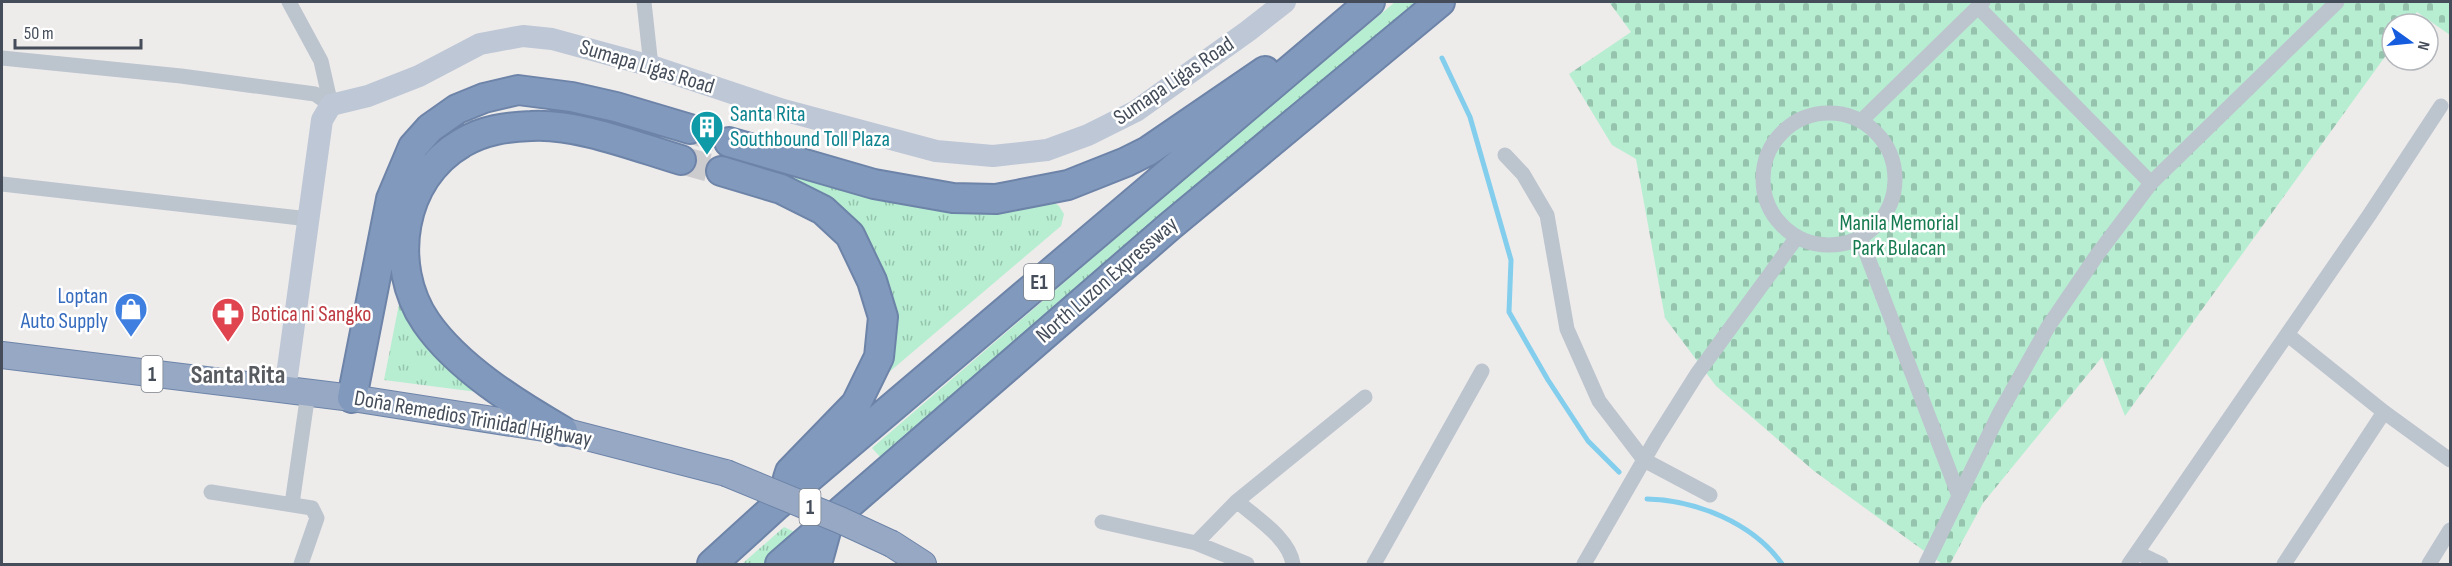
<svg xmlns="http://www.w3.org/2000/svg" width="2452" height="566" font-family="'Sofia Sans Condensed',sans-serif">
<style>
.grass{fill:url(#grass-tufts)}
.cemetery{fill:url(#cemetery-stones)}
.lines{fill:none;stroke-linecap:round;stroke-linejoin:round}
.stream{stroke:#83ceec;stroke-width:5}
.motorway-tunnel{stroke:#cccbce;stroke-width:28;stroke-dasharray:28 14;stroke-linecap:butt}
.trunk-casing{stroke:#6d84a8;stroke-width:28}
.motorway-casing{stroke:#6d84a8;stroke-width:32}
.minor{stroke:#bcc4ce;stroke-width:15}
.secondary{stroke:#bdc7d5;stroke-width:22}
.trunk{stroke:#96a8c4;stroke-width:26}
.motorway{stroke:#8199bc;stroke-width:28}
.trunk-bridge-casing{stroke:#6d84a8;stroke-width:28;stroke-linecap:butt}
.trunk-bridge{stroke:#96a8c4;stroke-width:26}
.labels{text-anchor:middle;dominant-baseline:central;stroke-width:5;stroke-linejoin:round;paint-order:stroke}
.shield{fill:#fff;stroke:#7c828b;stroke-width:1.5}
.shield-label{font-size:21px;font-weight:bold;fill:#444d59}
.street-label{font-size:22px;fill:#444d59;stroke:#fff}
.culture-label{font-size:22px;fill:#0d838f;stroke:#fff;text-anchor:start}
.park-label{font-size:22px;fill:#157a4f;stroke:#fff}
.shop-label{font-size:22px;fill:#366cbe;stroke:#fff;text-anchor:end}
.health-label{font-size:22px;fill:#be3a42;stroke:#fff;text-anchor:start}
.quarter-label{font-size:26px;font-weight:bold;fill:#585b60;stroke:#fff}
</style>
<defs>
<pattern id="grass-tufts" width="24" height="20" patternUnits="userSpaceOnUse" patternTransform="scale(1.5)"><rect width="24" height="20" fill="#b7eed1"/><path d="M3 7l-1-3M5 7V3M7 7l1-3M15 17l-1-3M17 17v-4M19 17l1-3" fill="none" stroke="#96c3ad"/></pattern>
<pattern id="cemetery-stones" width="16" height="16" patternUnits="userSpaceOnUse" patternTransform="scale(1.5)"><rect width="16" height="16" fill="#b7eed1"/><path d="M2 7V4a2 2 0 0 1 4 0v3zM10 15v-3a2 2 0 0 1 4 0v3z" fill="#96c3ad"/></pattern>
</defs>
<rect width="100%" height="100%" fill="#eeebeb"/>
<path class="grass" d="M1395 2H1426L881 458 872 448 1210 157Z
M786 176 913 200 1046 197 1059 206 1064 214 1061 226 881 379 888 301Z
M402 289 485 393 384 380Z
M784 527 801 535 768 564H742Z"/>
<path class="cemetery" d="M1609 2H2450V35L2417 12 2408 24H2392V47L2125 416 2102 357 1983 503 1950 564H1942L1814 471 1716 386 1665 318 1636 159 1612 145 1569 74 1631 32Z"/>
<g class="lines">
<path class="stream" d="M1442 58 1470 117 1511 260 1509 312 1548 380 1588 441 1619 472
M1647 499C1696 500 1753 523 1782 564"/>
<path class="motorway-tunnel" d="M690 129 729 142
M681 160 721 171"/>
<g class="trunk-casing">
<path id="trunk" d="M2 355 352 398 531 426 563 431 726 473
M892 544 923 564"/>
</g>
<g class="motorway-casing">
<path id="motorway" d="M729 142 874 184 953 198 996 199 1068 185 1126 162 1148 151 1265 71
M721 171 781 189 823 210 850 235 872 281 883 317 879 357 856 404 790 472 788 478
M352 398 391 199 413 147 430 128 457 109 484 98 518 90 572 97 616 107 690 129
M563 431C516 404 457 367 426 322 387 265 401 178 462 143 483 130 507 127 531 126 577 123 637 147 681 160
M712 564 777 505 1370 2
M780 564 1170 226 1440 2
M817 564 829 520"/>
</g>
<path class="minor" d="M289 2 321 61 331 105
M644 2 651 66
M1978 7 2151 183
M2 58 181 76 315 94 331 105
M1763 179a66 66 0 1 1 132 0a66 66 0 1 1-132 0Z
M1861 121 1983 2
M1505 155 1523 174 1547 215 1567 329 1599 401 1644 460 1710 495
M2 184 309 219
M1860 237 1959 496
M2288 335 2384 412 2450 460
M211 492 312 508 317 518 301 564
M1237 501C1256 518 1289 538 1293 564
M292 504 308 393
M1102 522 1196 543 1247 564
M1196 543 1237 501 1365 397
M2138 553 2161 564
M1374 564 1482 371
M1584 564 1656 439 1697 374 1797 237
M1926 564 1999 414 2048 327 2097 255 2151 183 2337 2
M2129 564 2370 214 2441 106
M2284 564 2384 412
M2429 564 2450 530"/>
<path class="secondary" d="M285 390 322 120 331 105 368 96 419 76 480 44 523 36 552 39 651 66 783 110 936 151 993 156 1047 150 1088 135 1136 111 1248 31 1285 2"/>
<use href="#trunk" class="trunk"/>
<use href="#motorway" class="motorway"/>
<g class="trunk-bridge-casing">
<path id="trunk-bridge" d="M726 473 840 520 892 544"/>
</g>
<use href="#trunk-bridge" class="trunk-bridge"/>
</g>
<defs>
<g id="building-pin" transform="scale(1.725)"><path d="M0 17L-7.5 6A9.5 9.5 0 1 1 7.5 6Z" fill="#0f9aa8" stroke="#fff"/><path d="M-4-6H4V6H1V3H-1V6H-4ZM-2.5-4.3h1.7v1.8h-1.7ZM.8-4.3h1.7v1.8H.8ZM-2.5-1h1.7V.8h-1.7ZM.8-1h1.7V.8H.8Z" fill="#fff"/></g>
<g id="shop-pin" transform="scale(1.725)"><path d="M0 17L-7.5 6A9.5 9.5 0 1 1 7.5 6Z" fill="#3f7fe0" stroke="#fff"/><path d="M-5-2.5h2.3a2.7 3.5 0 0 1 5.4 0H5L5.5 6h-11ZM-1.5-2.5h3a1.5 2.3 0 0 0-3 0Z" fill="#fff"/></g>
<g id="pharmacy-pin" transform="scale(1.725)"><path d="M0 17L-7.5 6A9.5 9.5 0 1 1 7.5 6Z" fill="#e0444e" stroke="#fff"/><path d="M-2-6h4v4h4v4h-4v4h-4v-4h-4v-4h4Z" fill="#fff"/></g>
</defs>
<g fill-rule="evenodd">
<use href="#building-pin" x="707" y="127"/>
<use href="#shop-pin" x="131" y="309"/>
<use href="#pharmacy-pin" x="228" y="314"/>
</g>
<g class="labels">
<g class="shield">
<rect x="1024" y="264" width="30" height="36" rx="4.5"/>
<rect x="141.5" y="356" width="21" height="36" rx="4.5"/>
<rect x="799.5" y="489" width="21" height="36" rx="4.5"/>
</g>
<g class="shield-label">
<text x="1039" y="282">E1</text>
<text x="152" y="374">1</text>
<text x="810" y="507">1</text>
</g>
<g class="street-label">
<text transform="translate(647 67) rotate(17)">Sumapa Ligas Road</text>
<text transform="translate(1174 81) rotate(-34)">Sumapa Ligas Road</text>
<text transform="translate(1107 280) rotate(-41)">North Luzon Expressway</text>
<text transform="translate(473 419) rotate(10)">Doña Remedios Trinidad Highway</text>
</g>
<g class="culture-label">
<text x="730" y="114">Santa Rita<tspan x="730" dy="25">Southbound Toll Plaza</tspan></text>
</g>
<g class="park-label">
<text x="1899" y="223">Manila Memorial<tspan x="1899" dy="25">Park Bulacan</tspan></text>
</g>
<g class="shop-label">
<text x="108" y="296">Loptan<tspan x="108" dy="25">Auto Supply</tspan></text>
</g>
<g class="health-label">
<text x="251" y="314">Botica ni Sangko</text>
</g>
<g class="quarter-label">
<text x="238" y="375">Santa Rita</text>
</g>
</g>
<rect width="2452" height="566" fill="none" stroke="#444d59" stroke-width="6"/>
<g transform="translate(2410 42) rotate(105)"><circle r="28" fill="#ffffff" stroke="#b4b8bd" stroke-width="1.5"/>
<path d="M0-4.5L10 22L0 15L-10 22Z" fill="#165cde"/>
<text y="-9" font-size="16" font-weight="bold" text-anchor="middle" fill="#444d59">N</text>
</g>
<path d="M15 39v9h126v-9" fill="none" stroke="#444d59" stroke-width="3"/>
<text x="24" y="39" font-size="18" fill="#444d59" stroke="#ffffff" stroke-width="4.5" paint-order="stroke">50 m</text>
</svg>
